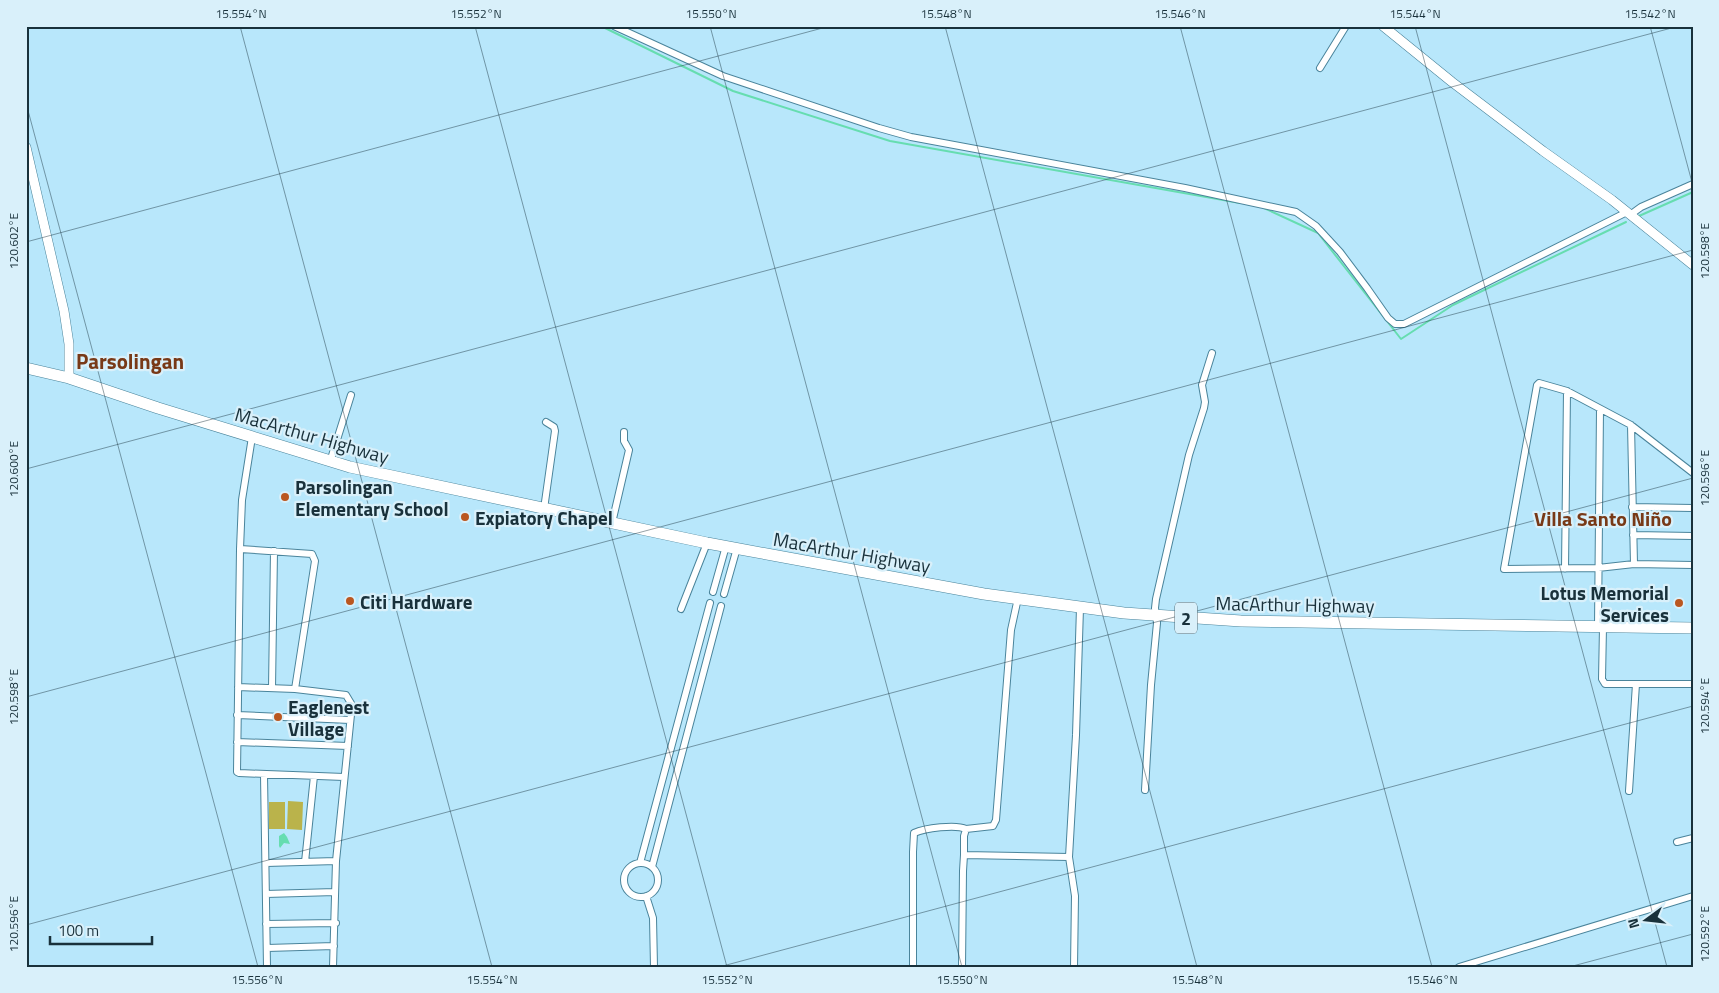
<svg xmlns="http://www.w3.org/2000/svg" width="1719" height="993" font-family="'Titillium Web',sans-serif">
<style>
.green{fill:#bab34b}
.water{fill:#66ddb0}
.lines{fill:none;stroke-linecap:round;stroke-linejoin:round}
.stream{stroke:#66ddb0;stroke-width:2}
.street-casing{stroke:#4a849b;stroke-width:8}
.secondary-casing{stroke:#4a849b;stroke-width:10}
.highway-casing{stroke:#4a849b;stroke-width:12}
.street{stroke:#fff;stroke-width:6}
.secondary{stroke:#fff;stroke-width:9}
.highway{stroke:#fff;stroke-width:11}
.ticks{fill:none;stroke:#19313b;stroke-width:1;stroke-opacity:0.45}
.poi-dot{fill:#ba5720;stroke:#d9f0fa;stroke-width:2}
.labels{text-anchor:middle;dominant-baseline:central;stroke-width:4.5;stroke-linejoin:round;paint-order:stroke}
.shield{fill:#d9f0fa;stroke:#536a74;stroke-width:1}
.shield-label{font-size:18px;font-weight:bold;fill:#19313b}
.street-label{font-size:19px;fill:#19313b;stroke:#d9f0fa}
.poi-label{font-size:19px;font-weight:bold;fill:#19313b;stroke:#d9f0fa;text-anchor:start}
.neighbourhood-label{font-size:20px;font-weight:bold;fill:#783917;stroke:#d9f0fa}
.quarter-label{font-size:21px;font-weight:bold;fill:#783917;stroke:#d9f0fa}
.neatline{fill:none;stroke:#19313b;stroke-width:2}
.ticks-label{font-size:12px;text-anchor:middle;fill:#19313b}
</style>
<rect width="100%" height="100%" fill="#b8e7fb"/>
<path class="green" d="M288 801 303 802 302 830 287 829Z
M269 802H285V829H269Z"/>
<path class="water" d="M284 833 287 837 290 844 284 843 280 848 279 846V836Z"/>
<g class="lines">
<path class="stream" d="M601 26 733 91 890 141 1240 203
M1264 208 1318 233 1401 339 1453 305 1626 222
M1639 216 1693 192"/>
<g class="street-casing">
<path id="street" d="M614 26 723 76 879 128 911 137 1185 188 1296 212 1316 226 1340 252 1367 288 1388 318 1395 324H1404L1627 212
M1320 68 1346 26
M1630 215 1641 207 1693 184
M1631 425 1634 564 1598 568 1504 569 1537 385 1539 383 1567 391 1631 425 1693 473
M252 437 242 500 240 549 237 772 239 773 344 777
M330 462 351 395
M1632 507 1693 508
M544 509 555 431 554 427 546 422
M612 523 629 450 624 441V432
M1633 535 1693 536
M240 549 312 554 315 561 295 689
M1634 564 1693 565
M1565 569 1567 391
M713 592 726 546
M724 594 737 548
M681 609 707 543
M1598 627 1600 409
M1603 627 1602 679 1605 684H1693
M238 687 295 689 346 695 352 705 336 861 333 967
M272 688 274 551
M237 715 350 720
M237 742 348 746
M264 775 267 967
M1145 790 1151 685 1157 623 1155 608 1156 599 1189 455 1204 408 1205 402 1202 385 1212 353
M1629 791 1636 684
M1677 842 1693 838
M964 855V836L966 829 993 826 996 820 1011 630 1018 598
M305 862 314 776
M266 863 336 861
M640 863 710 603
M624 880a17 17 0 1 1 34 0a17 17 0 1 1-34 0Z
M652 867 721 606
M266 894 335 892
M646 896 653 918 654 967
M266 924 336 923
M267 948 334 946
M913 967V852L914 833C925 828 956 824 966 829
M962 967 963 871 964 855 1069 857
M1074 967 1075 896 1069 857 1076 735 1080 608
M1459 967 1693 896"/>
</g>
<g class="secondary-casing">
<path id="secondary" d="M1383 26 1452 82 1543 151 1612 200 1693 265
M26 147 64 311 69 344V378"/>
</g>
<g class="highway-casing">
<path id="highway" d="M26 368 69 378 158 408 350 467 707 543 984 594 1124 613 1241 621 1693 628"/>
</g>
<use href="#street" class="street"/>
<use href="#secondary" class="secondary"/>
<use href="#highway" class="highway"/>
</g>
<path class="ticks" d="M240 26 492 967M475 26 727 967M710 26 962 967M945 26 1197 967M1180 26 1432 967M1415 26 1667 967M1650 26 1693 186M26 103 258 967M26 242 830 26M26 469 1679 26M26 697 1693 250M26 925 1693 478M719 967 1693 706M1569 967 1693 934"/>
<g class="poi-dot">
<circle cx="285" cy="497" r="5"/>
<circle cx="465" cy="517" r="5"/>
<circle cx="350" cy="601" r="5"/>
<circle cx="1679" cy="603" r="5"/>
<circle cx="278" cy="717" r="5"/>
</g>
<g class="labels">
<rect class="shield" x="1175" y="602.5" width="22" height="31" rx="4"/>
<g class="shield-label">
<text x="1186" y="618">2</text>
</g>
<g class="street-label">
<text transform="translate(312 435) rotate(16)">MacArthur Highway</text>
<text transform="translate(852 552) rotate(10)">MacArthur Highway</text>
<text transform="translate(1295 604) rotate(1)">MacArthur Highway</text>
</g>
<g class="poi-label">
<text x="295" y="486">Parsolingan<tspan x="295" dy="22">Elementary School</tspan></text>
<text x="475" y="517">Expiatory Chapel</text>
<text x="1669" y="592" text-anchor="end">Lotus Memorial<tspan x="1669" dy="22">Services</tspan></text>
<text x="360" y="601">Citi Hardware</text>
<text x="288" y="706">Eaglenest<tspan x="288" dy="22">Village</tspan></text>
</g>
<g class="neighbourhood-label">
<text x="1603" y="518">Villa Santo Niño</text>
</g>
<g class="quarter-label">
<text x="130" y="361">Parsolingan</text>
</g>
</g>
<rect width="1719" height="993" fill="none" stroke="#d9f0fa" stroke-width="55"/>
<g transform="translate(1646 920) rotate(255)" stroke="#d9f0fa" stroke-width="4" paint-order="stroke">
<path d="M0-4L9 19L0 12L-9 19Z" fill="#19313b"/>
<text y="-8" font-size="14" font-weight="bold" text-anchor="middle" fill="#19313b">N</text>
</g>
<path d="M50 936v8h102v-8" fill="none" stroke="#19313b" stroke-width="2.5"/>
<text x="58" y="936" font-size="15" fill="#19313b" stroke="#d9f0fa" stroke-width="4" paint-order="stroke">100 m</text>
<rect x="28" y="28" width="1664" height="938" class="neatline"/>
<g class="ticks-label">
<text x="241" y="18">15.554°N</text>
<text x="476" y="18">15.552°N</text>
<text x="711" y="18">15.550°N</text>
<text x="946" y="18">15.548°N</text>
<text x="1180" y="18">15.546°N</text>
<text x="1415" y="18">15.544°N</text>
<text x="1650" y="18">15.542°N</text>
<text transform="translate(14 241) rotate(-90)" y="4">120.602°E</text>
<text transform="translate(1705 251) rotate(-90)" y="4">120.598°E</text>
<text transform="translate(14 469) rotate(-90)" y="4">120.600°E</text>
<text transform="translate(1705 478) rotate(-90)" y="4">120.596°E</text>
<text transform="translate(14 697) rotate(-90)" y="4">120.598°E</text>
<text transform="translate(1705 706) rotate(-90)" y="4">120.594°E</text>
<text transform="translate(14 924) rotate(-90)" y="4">120.596°E</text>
<text transform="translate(1705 934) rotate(-90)" y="4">120.592°E</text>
<text x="257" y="984">15.556°N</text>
<text x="492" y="984">15.554°N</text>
<text x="727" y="984">15.552°N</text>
<text x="962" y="984">15.550°N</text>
<text x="1197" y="984">15.548°N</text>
<text x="1432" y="984">15.546°N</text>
</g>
</svg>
